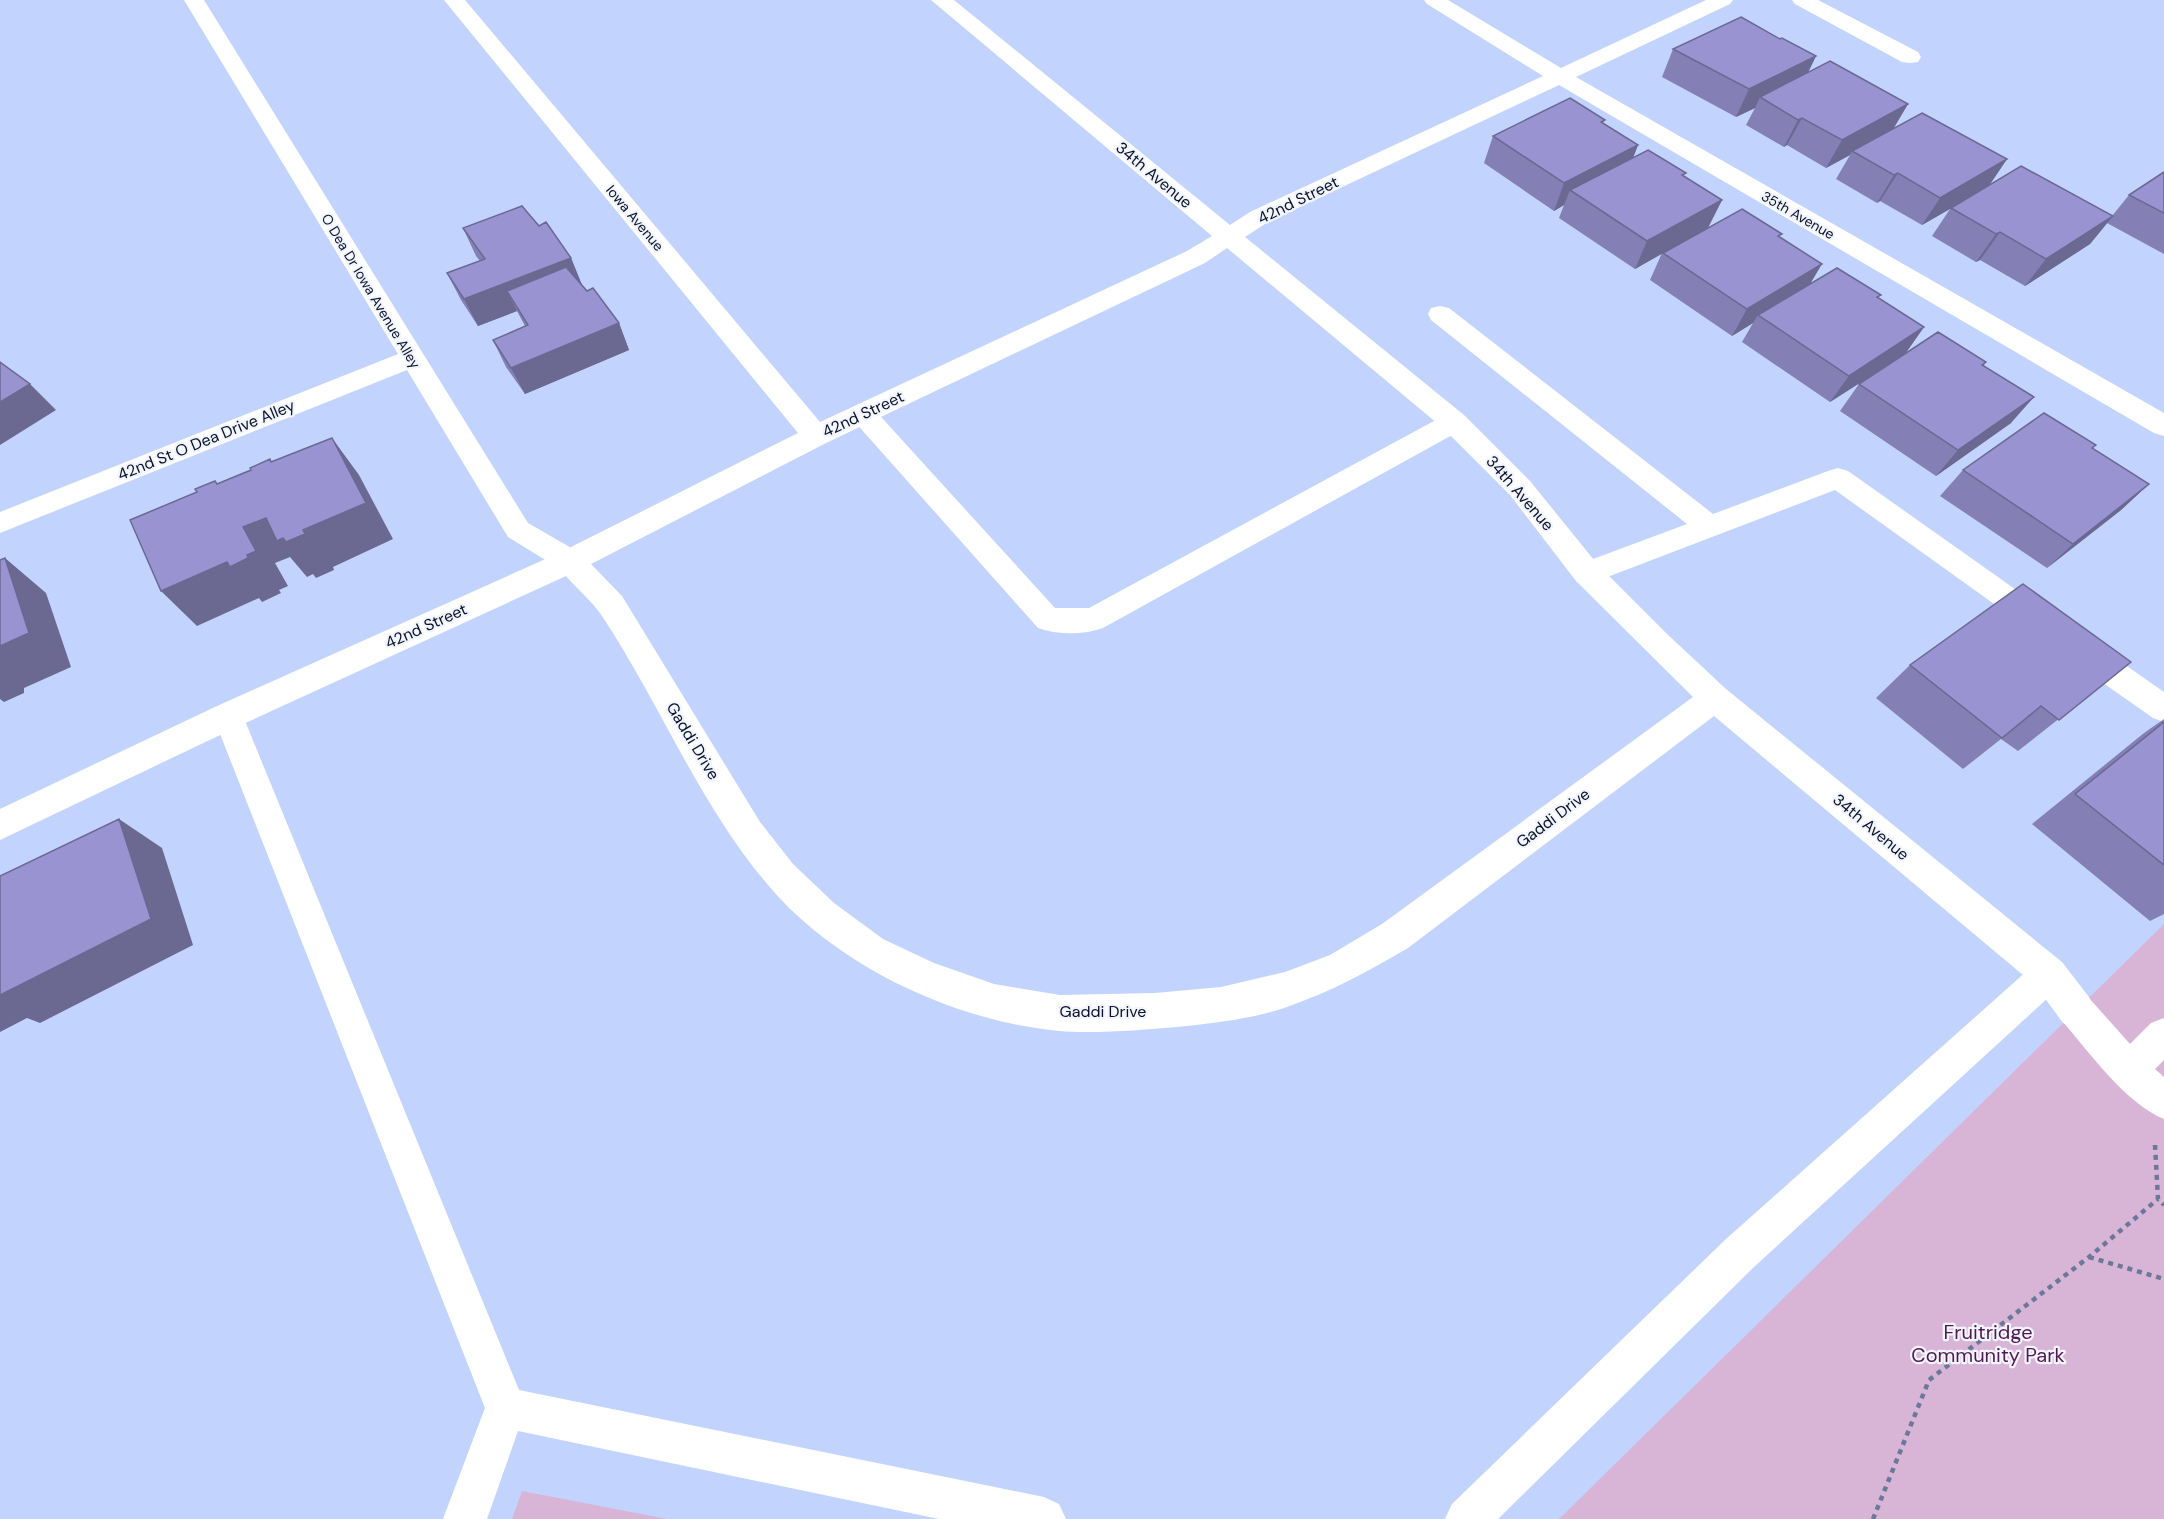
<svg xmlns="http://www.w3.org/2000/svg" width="2164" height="1519" font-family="'DM Sans',sans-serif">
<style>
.green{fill:#d8b5d7}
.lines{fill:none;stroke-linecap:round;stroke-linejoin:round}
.path{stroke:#6b789a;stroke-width:4.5;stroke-dasharray:5 5;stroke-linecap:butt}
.lane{fill:#fff;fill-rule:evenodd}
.street{fill:#fff;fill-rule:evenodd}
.wall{fill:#847fb4}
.shaded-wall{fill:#6b6892}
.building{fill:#9994d1;stroke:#6b6892;stroke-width:1.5}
.labels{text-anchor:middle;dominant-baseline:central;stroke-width:4.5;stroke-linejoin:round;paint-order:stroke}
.far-street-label{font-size:14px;fill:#081029;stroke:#f2f5fc}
.street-label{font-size:16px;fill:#081029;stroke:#f2f5fc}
.near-park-label{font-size:20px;fill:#531854;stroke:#f2f5fc}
</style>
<rect width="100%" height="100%" fill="#c2d4fe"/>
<path class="green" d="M2164 924V1519H1559Z
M522 1491 667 1519H512Z"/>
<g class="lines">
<path class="path" d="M2155 1145 2158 1199 2164 1205
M2089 1257 2164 1279
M1873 1519 1929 1380 2089 1257 2158 1199"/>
<path class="lane" d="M184 0H204L528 523 580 553 584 561 580 569 570 572 560 569 508 537 407 370 0 533V512L398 354Z
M1440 306 1449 308 1713 514 1828 471 1838 468 1848 471 2049 613 2054 621 2049 629 2039 633 2029 629 1835 490 1597 581 1587 584 1577 581 1573 573 1577 565 1687 524 1431 320 1428 314 1431 308Z
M863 405 872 407 1055 608H1089L1445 415 1454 413 1463 415 1467 422 1463 429 1103 628C1084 635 1057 635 1038 628L854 421 850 414 854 407Z
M2080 638 2091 641 2164 692V722L2153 718 2069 659 2065 650 2069 641Z
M228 703 239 707 243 716 519 1390 1044 1497 1059 1504 1066 1519H939L518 1431 487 1519H443L485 1408 213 716 217 707Z
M2049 957 2061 962 2066 974 2061 986 1754 1267 1498 1519H1445L1452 1504 1726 1239 2037 962Z
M2076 993 2089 998 2130 1044 2151 1023 2164 1018V1060L2155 1069 2164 1077V1119C2125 1103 2091 1054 2063 1022L2058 1010 2063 998Z"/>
<path class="street" d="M444 0H465L820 422 1187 251 1212 236 931 0H954L1230 225 1250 212 1543 76 1427 4 1424 0H1448L1561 68 1706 0H1733L1730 4 1576 77 2164 413V436L2154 433 1559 85 1268 222 1245 237 1464 415 1530 481 1598 565 1666 633 1726 689 2062 962 2089 997 2095 1010 2089 1023 2076 1028 2063 1023 2036 986 1714 716 1408 948C1367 972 1332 991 1287 1007 1252 1019 1214 1023 1177 1027 1142 1030 1093 1034 1059 1031 954 1021 836 966 768 885 701 807 659 702 602 616 592 601 577 589 566 576L239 726 0 840V809L217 706 559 553 798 433ZM1227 248 1444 429 1510 495 1576 581 1693 697 1382 924 1330 955 1285 972 1221 987 1155 993 1060 995 994 984 934 963 883 939 834 903 793 864 760 822 622 596 591 564 826 443 1205 263Z
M1792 0H1818L1918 52 1921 57 1918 62 1910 63 1902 62 1795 4Z"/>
</g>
<path class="wall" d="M1780 39 1816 56 1808 73 1908 104 1894 128 2007 159 1989 186 2112 216 2129 195 2164 172V254L2107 223 2090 244 2025 286 1980 260 1976 262 1932 236 1950 209 1922 225 1880 201 1877 203 1836 179 1850 155 1826 168 1787 145 1784 147 1746 125 1755 108 1736 117 1662 77 1673 49Z
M1605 120 1603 123 1638 145 1633 158 1684 177 1722 200 1708 227 1780 238 1810 284 1878 298 1924 327 1905 354 1830 402 1742 342 1753 323 1732 336 1650 280 1662 253 1635 269 1559 218 1564 205 1554 211 1484 163 1493 136Z
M539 226 571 258 582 285 619 323 629 350 525 394 506 367 493 340 525 326 517 311 478 326 461 300 447 273 480 261 476 256 463 228Z
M1986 362 1984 365 2011 423 1936 476 1840 411 1859 384Z
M2093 449 2149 484 2121 510 2047 568 1940 496 1963 470Z
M2131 662 2018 751 2001 739 1963 769 1876 698 1910 665Z
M2164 719V914L2150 921 2032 824 2144 733Z"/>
<path class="shaded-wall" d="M1816 56 1802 84 1760 97 1755 108 1736 117 1749 89Z
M1908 104 1891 132 1852 151 1850 155 1826 168 1842 140Z
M1802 118 1787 145 1784 147 1798 120Z
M1638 145 1627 173 1570 190 1564 205 1554 211 1564 183Z
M2007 159 1988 187 1922 225 1940 198Z
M1898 173 1880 201 1877 203 1894 175Z
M1722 200 1708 228 1635 269 1647 241Z
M2113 216 2090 244 2025 286 2046 259Z
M2000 232 1980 260 1976 262 1996 234Z
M571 258 582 285 507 291 517 311 478 326 464 299Z
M1822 264 1806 291 1758 315 1753 323 1732 336 1747 309Z
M619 323 629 350 525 394 511 368Z
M1924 327 1905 354 1830 402 1849 376Z
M30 384 56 410 0 445V402Z
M2034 397 2011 423 1936 476 1958 450Z
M332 438 359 475 393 539 333 567 334 570 316 578 313 574 307 577 290 557 275 563 288 586 279 590 281 593 262 602 259 598 197 626 161 591 227 562 247 555 243 527 266 518 303 530Z
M2149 484 2121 510 2047 568 2073 544Z
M5 558 46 593 71 667 24 688V693L4 702 0 699V646Z
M119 819 162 848 193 945 40 1023 27 1018 0 1032V995Z"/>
<path class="building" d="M1741 17 1780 39 1782 38 1816 56 1749 89 1673 49Z
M1830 61 1908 104 1842 140 1802 118 1798 120 1760 97Z
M1570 98 1605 120 1601 122 1638 145 1564 183 1493 136Z
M1922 113 2007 159 1940 198 1898 173 1894 175 1852 151Z
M1648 150 1686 173 1682 175 1722 200 1647 241 1570 190Z
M2021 166 2113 216 2046 259 2000 232 1996 234 1951 208Z
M2164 172V213L2129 195Z
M522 206 539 226 546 222 571 258 464 299 447 273 485 259 463 228Z
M1742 209 1782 234 1778 236 1822 264 1747 309 1663 253Z
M566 267 587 291 593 288 619 323 511 368 493 340 528 325 507 291Z
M1837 268 1881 295 1877 297 1924 327 1849 376 1758 315Z
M1938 332 1986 362 1982 365 2034 397 1958 450 1859 384Z
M0 362 30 384 0 402Z
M2044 413 2096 445 2092 448 2149 484 2073 544 1963 470Z
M332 438 366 503 303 530 305 534 286 542 283 538 277 541 266 518 243 527 256 551 247 555 248 558 230 567 227 562 161 591 130 520 197 492 195 489 215 481 217 484 251 470 250 468 270 459 271 462Z
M5 558 29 633 0 646V560Z
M2023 584 2131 662 2059 720 2041 706 2002 738 1910 665Z
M2164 722V865L2075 794Z
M119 819 151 919 0 995V876Z"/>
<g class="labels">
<g class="far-street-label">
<text transform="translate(1798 215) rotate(30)">35th Avenue</text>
<text transform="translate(635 218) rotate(50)">Iowa Avenue</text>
<text transform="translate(371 291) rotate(59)">O Dea Dr Iowa Avenue Alley</text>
</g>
<g class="street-label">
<text transform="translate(1154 175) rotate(40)">34th Avenue</text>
<text transform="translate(1298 200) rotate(-26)">42nd Street</text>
<text transform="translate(863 414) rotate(-25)">42nd Street</text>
<text transform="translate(206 440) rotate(-22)">42nd St O Dea Drive Alley</text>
<text transform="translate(1520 493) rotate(49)">34th Avenue</text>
<text transform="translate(426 626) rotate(-24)">42nd Street</text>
<text transform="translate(693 741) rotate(59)">Gaddi Drive</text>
<text transform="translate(1553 818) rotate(-37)">Gaddi Drive</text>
<text transform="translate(1871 827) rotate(40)">34th Avenue</text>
<text x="1103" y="1011">Gaddi Drive</text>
</g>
<g class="near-park-label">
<text x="1988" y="1332">Fruitridge<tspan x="1988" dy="23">Community Park</tspan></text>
</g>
</g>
</svg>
